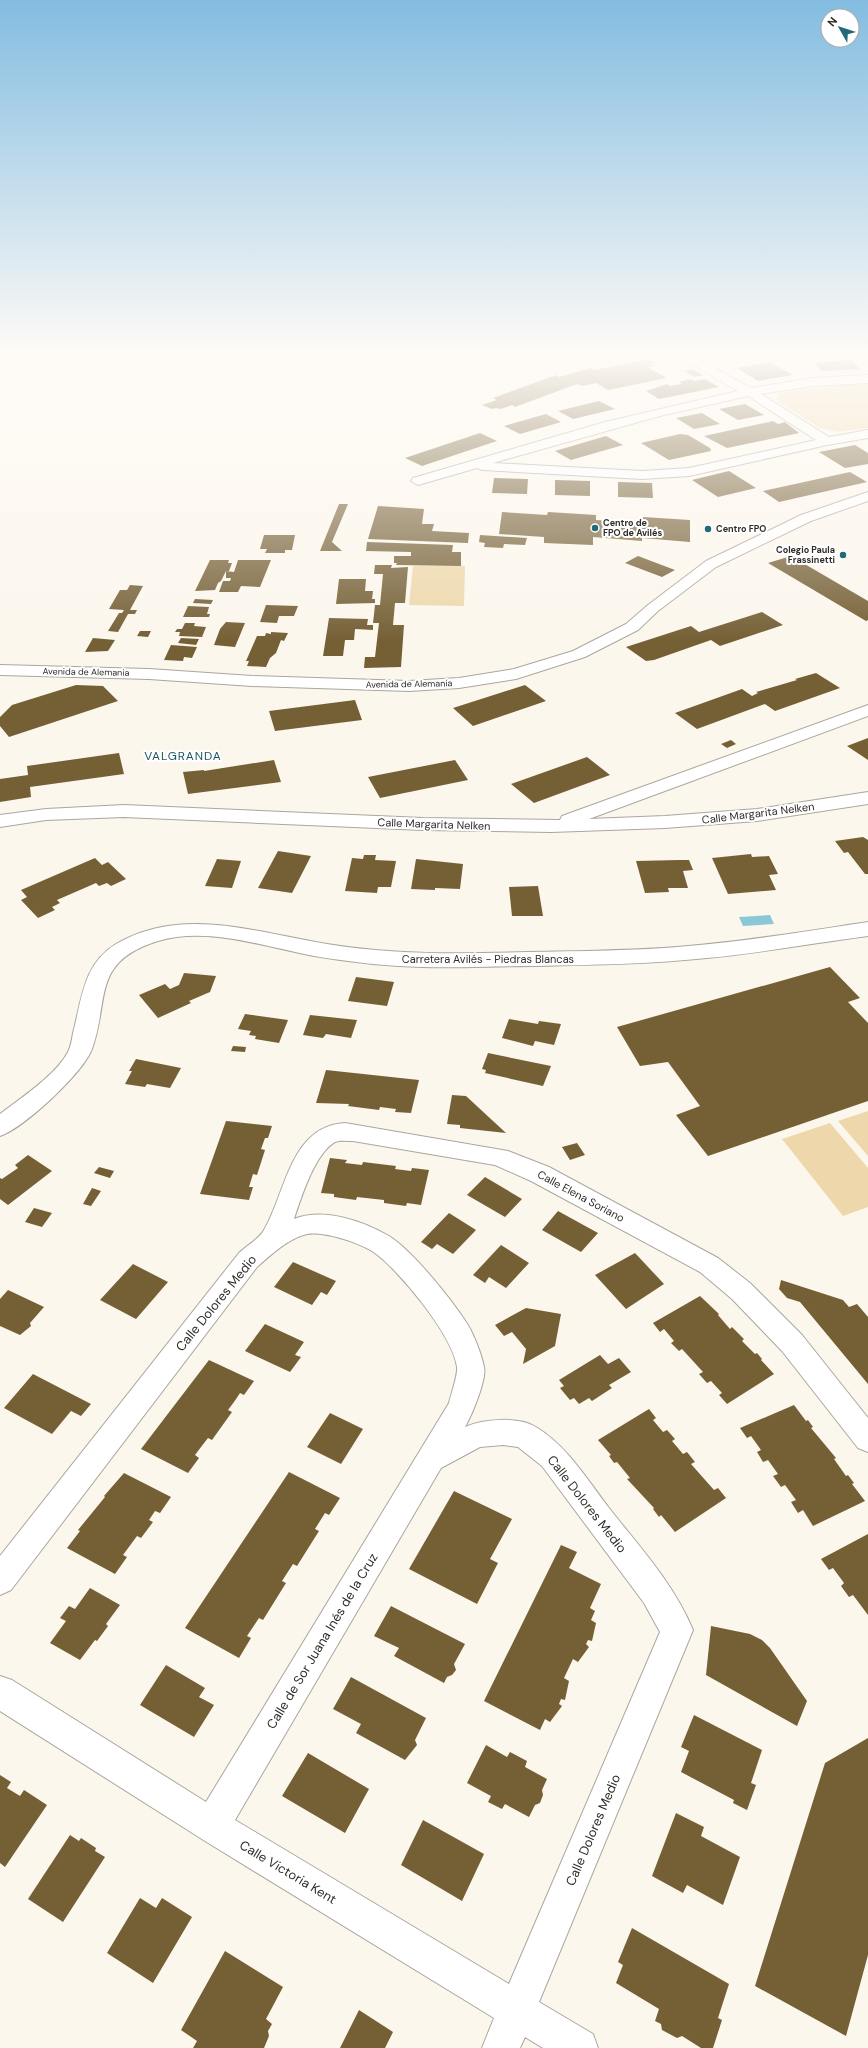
<svg xmlns="http://www.w3.org/2000/svg" width="868" height="2048" font-family="'DM Sans',sans-serif">
<style>
.green{fill:#eed7aa}
.water{fill:#8bc8d5}
.building{fill:#756036}
.lines{fill:none;stroke-linecap:round;stroke-linejoin:round}
.minor-casing{stroke:#aba69e;stroke-width:2}
.tertiary-casing{stroke:#aba69e;stroke-width:2}
.minor{fill:#fff;fill-rule:evenodd}
.tertiary{fill:#fff;fill-rule:evenodd}
.poi-dot{fill:#226a77;stroke:#fff;stroke-width:1.5}
.labels{text-anchor:middle;dominant-baseline:central;stroke-width:4;stroke-linejoin:round;paint-order:stroke}
.far-poi-label{font-size:9px;font-weight:bold;fill:#2f2d29;stroke:#fff;text-anchor:start}
.far-street-label{font-size:9px;fill:#2f2d29;stroke:#fff}
.street-label{font-size:11px;fill:#2f2d29;stroke:#fff}
.neighbourhood-label{font-size:12px;letter-spacing:1px;fill:#1d555f;stroke:#fff}
.near-street-label{font-size:13px;fill:#2f2d29;stroke:#fff}
</style>
<rect width="100%" height="100%" fill="#fcf7ed"/>
<path class="green" d="M689 354H868V361L865 357 756 362 718 368Z
M868 382V428L837 432 820 428 777 401 779 393Z
M413 566H465L464 606 409 605Z
M868 1111V1156L838 1121Z
M830 1123 868 1168V1207L843 1216 782 1139Z"/>
<path class="water" d="M770 915 774 924 743 926 739 917Z"/>
<path class="building" d="M648 359 655 363 651 364 655 366 647 367 667 378 608 390 596 383 583 386 577 384 515 407 512 405 501 409 496 408 492 409 482 405 497 400 493 398 556 375 559 377 591 368 594 370Z
M851 360 860 369 822 371 814 363Z
M770 362 793 375 758 381 737 368Z
M692 369 704 375 695 377 684 371Z
M691 379 694 381 705 379 719 387 659 399 646 391 667 384 670 386 682 384 679 382Z
M599 401 615 409 573 419 558 411Z
M745 404 764 415 738 420 719 409Z
M702 413 720 424 694 429 676 418Z
M546 414 561 422 520 434 504 426Z
M773 421 778 424 785 422 799 433 727 448 704 436Z
M480 433 497 441 422 466 405 458Z
M680 434 688 435 710 448 711 451 669 460 641 443Z
M606 436 623 445 571 460 555 451Z
M855 445 868 453V464L845 468 819 452Z
M729 471 756 488 718 497 692 480Z
M850 472 867 482 779 502 763 491Z
M494 478 528 479 527 494 492 493Z
M555 480 590 481V496L555 495Z
M618 482 652 483 653 498 618 497Z
M339 504H348L332 542 342 551H320Z
M378 506 424 509 422 524H434L432 531 469 533 468 543 368 539Z
M502 512 547 515 548 512 596 515V520L643 523V517L690 520V542L642 538V541L593 537V545L544 543V537L499 534Z
M264 535H295L292 550H285V553H265L267 549H260Z
M480 535 527 538 525 545 504 544 503 548 484 547 485 543 479 542Z
M367 542 453 545 452 552H461V566L396 565 397 563H394V556H411V552L366 551Z
M638 556 675 570 662 577 625 563Z
M791 556 868 601V620L866 621 768 563Z
M210 560H229L228 563H232L229 571H226L221 581 218 583 215 590 195 591Z
M238 560H271L260 587 241 586 238 592H219L223 581H230L231 578H226V571L234 572Z
M375 565H392L391 568 408 567 405 603H395L393 625H404L401 667 364 668 365 657H375L379 623H373L375 605H380L383 574H374Z
M339 579H366L365 591H373L372 599H375V603L336 604Z
M130 585 143 586 130 610H137L135 614H128L118 632 108 631 119 613H122L124 610 109 609 120 590H127Z
M195 599 213 600 211 604 193 603Z
M266 605 298 606 294 616H279L277 623 260 622Z
M188 606 209 607 207 614H210L209 617H183Z
M762 612 783 625 720 646 711 640 654 660 646 661 626 647 691 626 699 632Z
M329 618 368 619 367 625H373V630L355 629 354 640H345L343 656H323Z
M226 622 245 623 235 647 214 645 220 629Z
M185 623H195L194 626 206 627 202 637 179 636 180 632H175L177 629H182Z
M140 631H151L148 637 137 636Z
M271 632 288 633 284 641 281 640 276 653 270 658 266 667 247 666 249 661H246L257 636H265L266 633 271 634Z
M93 638 115 640 108 651 85 652Z
M181 638 199 639 196 645 178 643Z
M171 645 197 647 192 658 184 657 183 661 164 660Z
M816 673 840 688 775 711 765 704 697 729 675 713 742 689 752 696 758 693 756 692 797 680 795 679Z
M76 685 103 686 118 701 9 737 0 726V717L12 705Z
M525 685 546 701 473 726 453 708Z
M355 700 362 720 275 731 269 711Z
M868 738V760L847 746Z
M731 740 736 744 727 748 721 744Z
M119 753 124 774 30 787 31 797 0 802V779L28 775 27 766Z
M587 757 610 775 534 803 511 784Z
M274 760 281 782 188 794 183 772 204 770V771Z
M455 760 468 780 380 798 368 777Z
M863 837 868 840V874H865L848 852 844 853 835 841Z
M278 851 311 856 292 893 258 888Z
M751 854 752 857 769 856 778 874 769 875 776 890 728 894 712 858Z
M364 855H376L375 860 396 861 391 887H378L377 893 345 891 352 858 363 859Z
M95 858 102 865 108 862 126 879 111 886 107 883 99 886 96 883 57 900 60 903 52 907 55 910 38 918 21 900 27 897 21 890Z
M217 859 241 861 232 888 205 886Z
M416 859 463 864 460 889 435 888V890L411 889Z
M679 860H689L693 870 683 871 688 888H668L669 892 645 893 636 861Z
M538 886 543 916H512L509 887Z
M830 967 860 998 848 1002 868 1023V1101L708 1156 676 1115 700 1106 668 1062 640 1066 617 1027Z
M184 973 216 976 210 992 189 1001 191 1003 158 1018 139 995 165 984 170 989 179 985Z
M356 977 394 982 387 1006 348 1001Z
M245 1014 288 1020 279 1043 255 1039 256 1036 249 1035 251 1031 238 1029Z
M310 1015 357 1020 351 1038 326 1034 323 1038 303 1035Z
M509 1019 538 1024 539 1021 561 1024 554 1045 535 1041 533 1046 502 1038Z
M233 1046 246 1047 245 1052 231 1051Z
M488 1053 551 1066 543 1086 485 1073 486 1070 482 1069Z
M136 1059 181 1068 170 1088 147 1084 145 1087 125 1084 132 1071H129Z
M326 1070 419 1080 411 1113 395 1112 396 1109 380 1107 379 1110 348 1106 349 1104 316 1103Z
M452 1095 466 1096 506 1133 460 1128V1125L447 1124Z
M226 1121 272 1126 268 1138H265L261 1149 265 1150 257 1175 253 1174 249 1187H253L249 1200 200 1194Z
M577 1143 585 1155 570 1160 562 1147Z
M28 1155 52 1171 8 1205 0 1199V1178L2 1179 18 1168 15 1165Z
M330 1158 347 1160 345 1163 362 1165 363 1162 396 1166 395 1169 411 1171 412 1168 429 1170 421 1205 407 1203 406 1206 384 1203V1200L357 1197 356 1200 334 1197V1194L321 1193Z
M99 1167 114 1171 110 1178 94 1173Z
M485 1177 522 1199 505 1217 467 1195Z
M92 1188 101 1191 91 1206 83 1204Z
M34 1208 52 1213 42 1227 25 1222Z
M558 1211 598 1233 581 1252 542 1230Z
M449 1213 476 1230 453 1254 437 1244 432 1249 421 1242Z
M501 1245 529 1263 506 1288 489 1277 485 1283 473 1275Z
M635 1253 664 1284 626 1309 595 1275Z
M293 1262 336 1281 327 1295 321 1292 312 1305 274 1287Z
M133 1264 168 1282 136 1319 100 1300Z
M781 1280 843 1300 849 1307 857 1304 868 1317V1384L800 1302 787 1298 779 1289Z
M8 1290 44 1307 30 1323 31 1326 20 1335 0 1326V1299Z
M700 1296 719 1314 718 1315 730 1329 732 1327 744 1339 742 1341 755 1354 757 1353 762 1359 761 1360 774 1374 727 1404 719 1395 722 1393 711 1381 707 1383 699 1374 703 1372 682 1349 679 1351 671 1343 674 1341 664 1329 660 1332 653 1323Z
M526 1308 561 1314 555 1346 523 1364 526 1349 512 1332 504 1336 495 1325Z
M265 1324 304 1342 295 1355 301 1357 290 1372 245 1351Z
M600 1355 608 1364 619 1358 631 1372 609 1385 612 1388 592 1401 589 1398 579 1404 574 1398 570 1400 560 1388 564 1386 559 1380Z
M209 1360 254 1381 244 1395 240 1393 234 1402 228 1410 232 1412 212 1440 208 1438 201 1447 195 1455 199 1458 188 1473 141 1449Z
M33 1374 91 1404 81 1416 71 1411 52 1434 4 1408Z
M794 1405 806 1421 808 1420 813 1427 811 1428 836 1458 834 1459 846 1476 848 1475 854 1483 852 1484 865 1501 813 1526 803 1510 798 1513 791 1502 796 1500 785 1485 781 1487 773 1476 778 1474 768 1460 763 1462 757 1452 761 1450 751 1436 747 1438 740 1428Z
M649 1409 656 1418 653 1420 663 1432 667 1430 675 1439 672 1441 683 1454 687 1452 695 1462 691 1464 714 1490 718 1488 726 1498 675 1532 661 1515 659 1517 653 1509 654 1508 627 1479 630 1478 617 1462 614 1463 609 1456 611 1455 598 1440Z
M330 1413 363 1429 341 1464 307 1447Z
M289 1472 340 1498 329 1515 325 1513 315 1529 319 1531 297 1566 293 1564 282 1581 286 1583 263 1620 259 1618 247 1636 251 1638 239 1658 185 1628Z
M124 1473 171 1497 160 1513 155 1511 149 1520 153 1522 141 1538 137 1536 123 1555 127 1557 115 1574 67 1548 80 1531 78 1530 105 1497 104 1496Z
M454 1491 512 1519 490 1559 498 1563 477 1604 409 1569Z
M868 1534V1615L853 1595 849 1597 841 1586 844 1583 833 1568 829 1570 821 1559Z
M561 1545 577 1552 569 1568 601 1584 590 1608 595 1611 591 1620 596 1623 592 1641 588 1640 586 1644 589 1647 578 1662 573 1659 564 1678 569 1681 565 1700 561 1699 559 1704 562 1706 550 1722 545 1719 540 1730 484 1701Z
M90 1588 120 1605 106 1624 108 1626 97 1641 95 1640 80 1660 50 1643 66 1621 60 1618 69 1606 75 1609Z
M391 1606 465 1644 454 1664 456 1670 452 1675 447 1677 444 1683 394 1656 399 1648 374 1636Z
M711 1626 750 1634 762 1640 770 1648 807 1701 797 1726 706 1675Z
M166 1665 205 1688 199 1697 214 1705 194 1737 140 1705Z
M351 1677 426 1718 415 1740 417 1745 405 1760 356 1733 361 1724 333 1709Z
M694 1715 762 1750 751 1783 756 1785 747 1810 733 1803 734 1800 681 1772 689 1751 681 1747Z
M868 1738V1955L846 2036 755 1986 825 1763Z
M486 1745 507 1757 510 1752 527 1761 525 1767 547 1779 542 1790 543 1795 540 1803 535 1805 529 1817 505 1804 502 1809 488 1802 491 1796 467 1783Z
M308 1753 369 1789 345 1833 282 1796Z
M0 1775 11 1782 7 1788 20 1796 24 1790 47 1805 5 1867 0 1863Z
M676 1813 704 1827 701 1836 740 1857 723 1905 687 1885 683 1893 652 1876Z
M423 1820 484 1854 462 1901 401 1865Z
M70 1835 79 1841 81 1838 96 1848 95 1851 105 1857 63 1922 28 1899Z
M140 1898 156 1908 162 1898 192 1917 153 1983 107 1953Z
M632 1928 729 1984 718 2018 722 2020 713 2048H701L682 2036 677 2038 662 2030 661 2024 655 2021 659 2009 616 1983 623 1965 618 1962Z
M225 1951 283 1987 266 2019 272 2024 268 2031 269 2036 264 2048H193L197 2041 181 2030Z
M359 2010 393 2032 385 2048H340Z"/>
<g class="lines">
<g class="minor-casing">
<path id="minor" d="M674 354H688L751 388 813 378 868 375V383L813 386 761 394 829 437 868 430V438L827 445 689 476 642 479 482 470 477 468 418 485 411 481 413 478 605 422 738 391ZM748 396 816 440 689 468 642 471 493 463 660 416Z
M868 492V501L811 521 716 567 658 611 638 630 585 657 516 679 459 688 409 691 252 686 149 679 0 675V665L149 669 252 676 409 681 459 678 514 669 573 651 626 624 648 605 706 561 801 515Z
M868 705V716L589 819 665 816 757 809 868 792V804L757 821 665 828 551 832 423 830 124 817 46 820 0 827V815L46 809 124 805 423 818 560 820 562 816Z
M345 1123 508 1151 549 1167 718 1258 750 1283 802 1335 868 1418V1452L858 1448 782 1351 732 1299 700 1272 531 1181 495 1165 353 1141C347 1141 340 1140 335 1142 315 1153 301 1198 294 1219 323 1207 363 1221 389 1236 412 1250 451 1299 466 1322 473 1332 482 1355 484 1367 487 1379 472 1415 465 1427 483 1419 519 1416 536 1427 567 1446 587 1479 609 1508 639 1546 674 1584 693 1630L539 2002 593 2034 598 2048H543L525 2037 520 2048H482L494 2018 205 1841 0 1711V1676L12 1680 206 1802 449 1403C451 1394 458 1375 457 1367 453 1336 398 1268 372 1251 357 1242 324 1231 307 1234 287 1239 272 1254 257 1267L11 1590 0 1595V1556L239 1253C246 1246 259 1239 264 1230 286 1193 290 1126 345 1123ZM503 1445 518 1447 542 1466 644 1603 660 1632 509 1984 235 1820 441 1468 480 1447Z"/>
</g>
<g class="tertiary-casing">
<path id="tertiary" d="M868 922V936C814 943 761 953 707 958 650 964 592 965 535 966 497 966 459 968 422 967 386 966 349 962 314 956 265 947 208 926 158 941 91 962 110 998 92 1049 83 1073 24 1128 0 1136V1114C21 1098 56 1075 68 1052 71 1046 72 1039 73 1033 82 999 83 964 116 944 182 905 258 933 327 944 393 955 460 954 527 952 581 951 635 951 688 946 749 941 808 931 868 922Z"/>
</g>
<use href="#minor" class="minor"/>
<use href="#tertiary" class="tertiary"/>
</g>
<linearGradient id="sky" x2="0" y2="1"><stop stop-color="#83bce0"/><stop offset="0.55" stop-color="#fefbf7"/><stop offset="1" stop-color="#fefbf7" stop-opacity="0"/></linearGradient>
<rect width="868" height="641" fill="url(#sky)"/>
<g class="poi-dot">
<circle cx="595" cy="528" r="4"/>
<circle cx="708" cy="529" r="4"/>
<circle cx="843" cy="555" r="4"/>
</g>
<g class="labels">
<g class="far-poi-label">
<text x="603" y="523">Centro de<tspan x="603" dy="10">FPO de Avilés</tspan></text>
<text x="716" y="529">Centro FPO</text>
<text x="835" y="550" text-anchor="end">Colegio Paula<tspan x="835" dy="10">Frassinetti</tspan></text>
</g>
<g class="far-street-label">
<text transform="translate(86 672) rotate(1)">Avenida de Alemania</text>
<text transform="translate(409 684) rotate(-1)">Avenida de Alemania</text>
</g>
<g class="street-label">
<text transform="translate(758 813) rotate(-7)">Calle Margarita Nelken</text>
<text transform="translate(434 824) rotate(2)">Calle Margarita Nelken</text>
<text x="488" y="959">Carretera Avilés - Piedras Blancas</text>
<text transform="translate(581 1196) rotate(28)">Calle Elena Soriano</text>
</g>
<g class="neighbourhood-label">
<text x="183" y="756">VALGRANDA</text>
</g>
<g class="near-street-label">
<text transform="translate(216 1303) rotate(-51)">Calle Dolores Medio</text>
<text transform="translate(587 1504) rotate(52)">Calle Dolores Medio</text>
<text transform="translate(322 1641) rotate(-59)">Calle de Sor Juana Inés de la Cruz</text>
<text transform="translate(593 1830) rotate(-67)">Calle Dolores Medio</text>
<text transform="translate(288 1872) rotate(31)">Calle Victoria Kent</text>
</g>
</g>
<g transform="translate(840 28) rotate(309)"><circle r="19" fill="#ffffff" stroke="#acaba9"/>
<path d="M0-3L7 15L0 10L-7 15Z" fill="#226a77"/>
<text y="-6" font-size="11" font-weight="bold" text-anchor="middle" fill="#2f2d29">N</text>
</g>
</svg>
